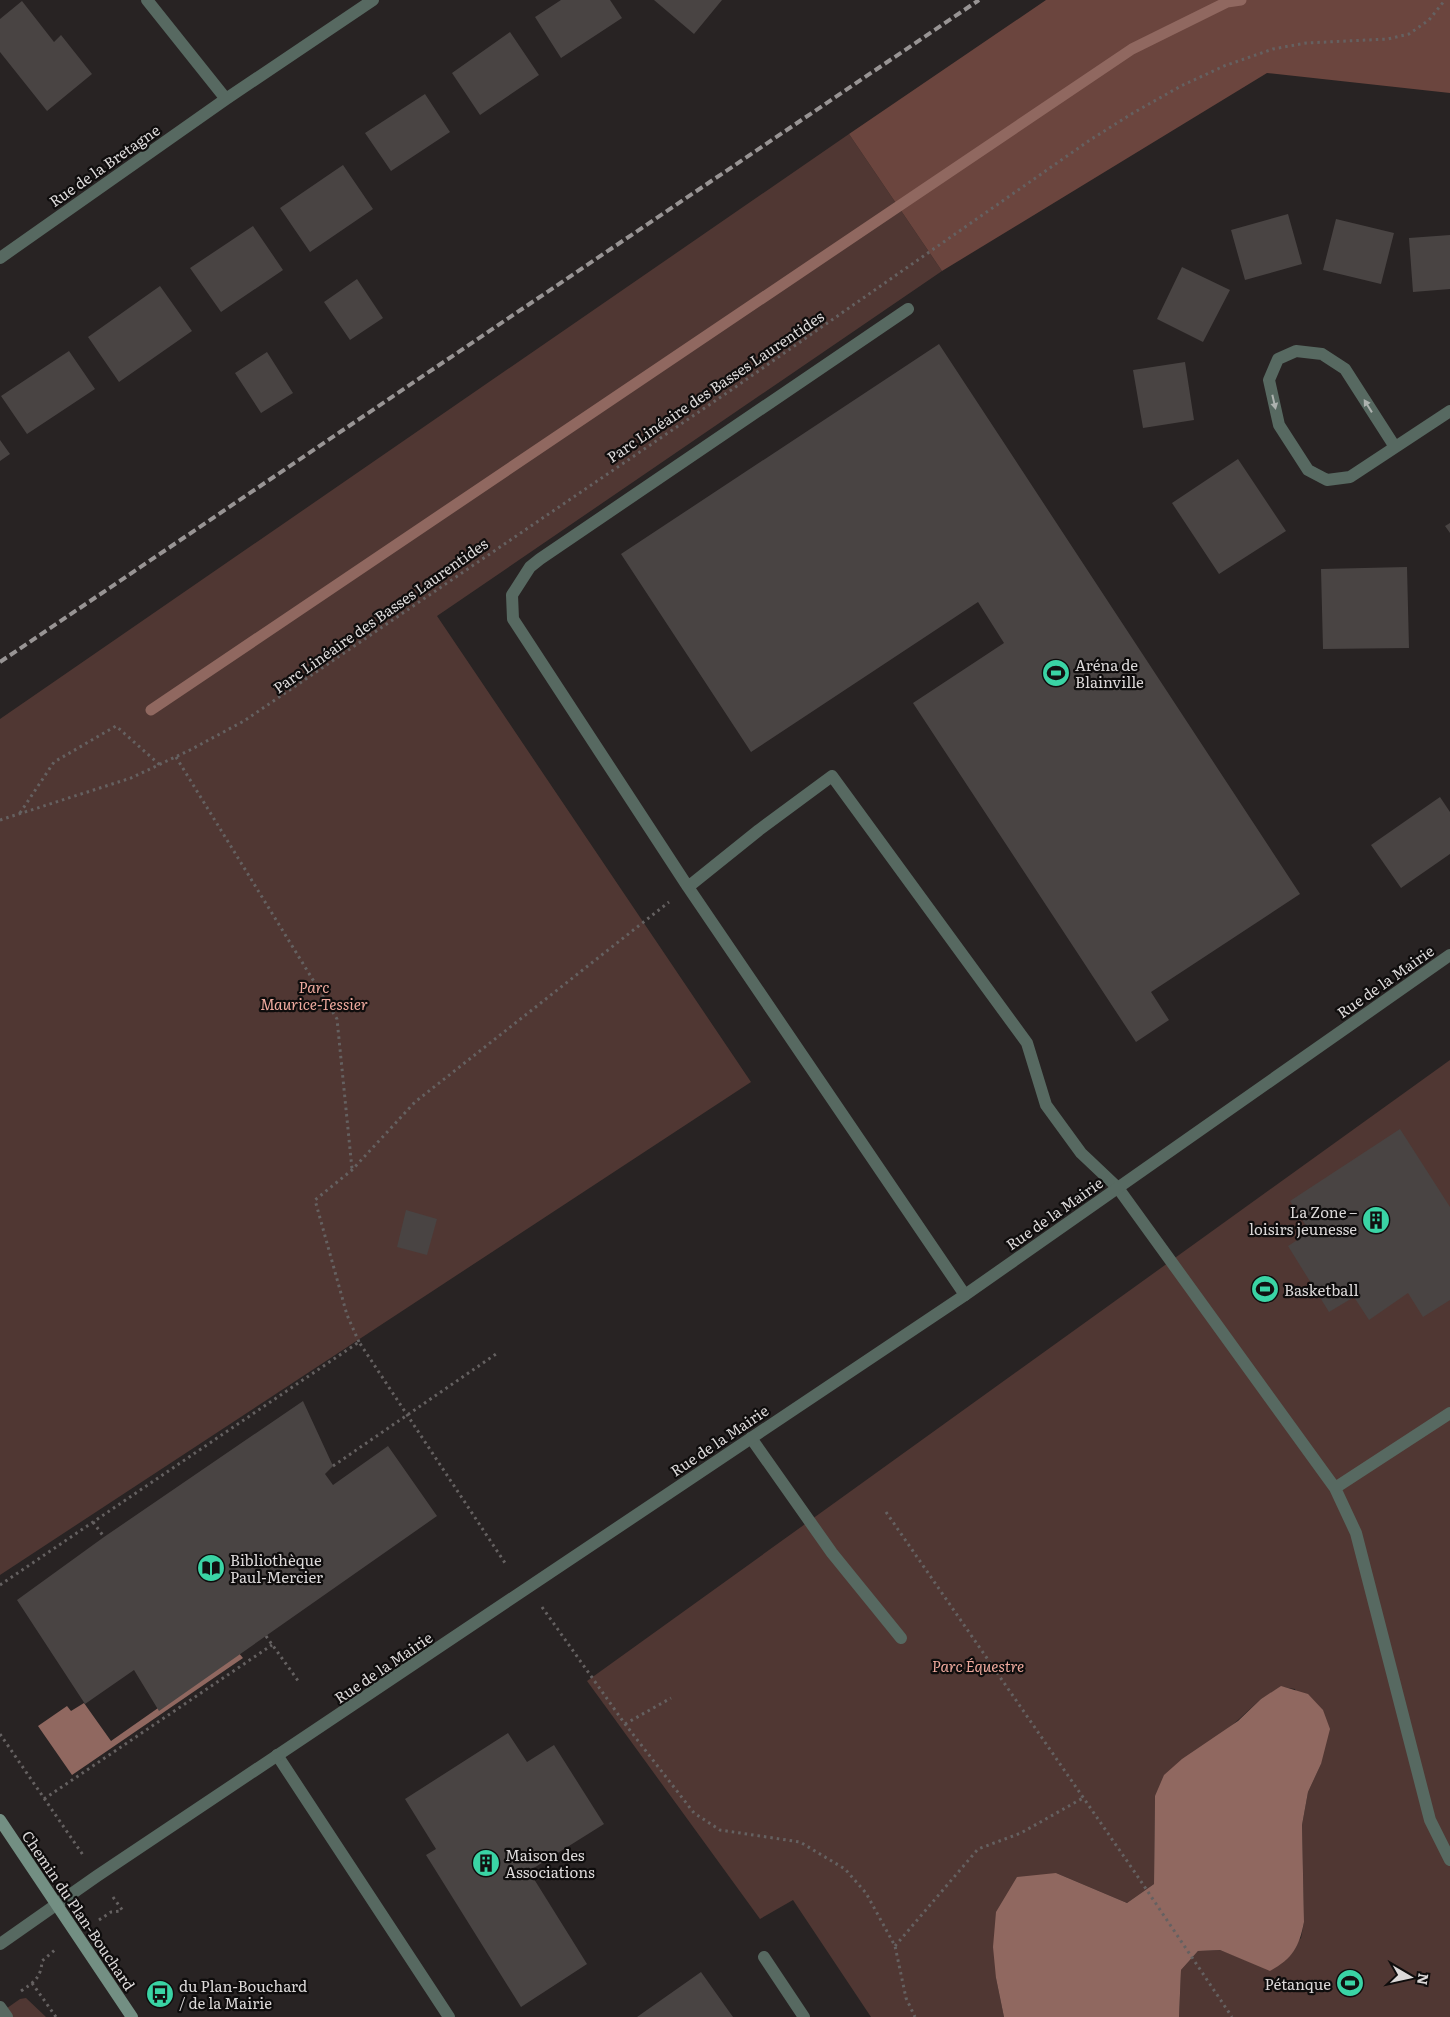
<svg xmlns="http://www.w3.org/2000/svg" width="1450" height="2017" font-family="Literata,serif">
<style>
.green{fill:#503733}
.forest{fill:#6b453e}
.water{fill:#906860}
.lines{fill:none;stroke-linecap:round;stroke-linejoin:round}
.stream{stroke:#906860;stroke-width:11}
.building{fill:#494443}
.path{stroke:#656161;stroke-width:3;stroke-dasharray:2.5 4;stroke-linecap:butt}
.lane{stroke:#576961;stroke-width:12}
.street{stroke:#576961;stroke-width:12}
.secondary{stroke:#738f83;stroke-width:12}
.rail{stroke:#989494;stroke-width:4;stroke-dasharray:8 4;stroke-linecap:butt}
.oneway{fill:#adb2af}
.labels{text-anchor:middle;dominant-baseline:central;stroke-width:4.5;stroke-linejoin:round;paint-order:stroke}
.street-label{font-size:15px;fill:#dcd9d9;stroke:#0f0d0d}
.poi-label{font-size:15px;fill:#dcd9d9;stroke:#0f0d0d;text-anchor:start}
.park-label{font-size:15px;font-style:italic;fill:#f0ab9f;stroke:#0f0d0d}
</style>
<rect width="100%" height="100%" fill="#282323"/>
<path class="green" d="M849 134 942 271 437 616 751 1082 0 1575V719Z
M1450 1060V2017H1179L1181 1970 1198 1951 1220 1950 1270 1970 1301 1938 1304 1922 1302 1825 1308 1792 1321 1764 1295 1689 1281 1687 1261 1699 1155 1796 1154 1884 1127 1903 1056 1873 996 1978 1004 2017H871L793 1900 760 1919 587 1681Z
M26 1998 46 2017H0V2013L20 1999Z"/>
<path class="forest" d="M1046 0H1450V93L1267 73 942 271 849 134Z"/>
<path class="water" d="M238 1652 243 1658 72 1775 38 1726 67 1706 71 1711 84 1703 111 1741Z
M1281 1686 1308 1694 1323 1710 1330 1729 1321 1764 1308 1792 1302 1825 1304 1922C1299 1947 1293 1958 1270 1971L1220 1950 1198 1951 1181 1970 1179 2017H1004L996 1978 993 1947 996 1912 1017 1877 1056 1873 1127 1903 1154 1884 1155 1796 1164 1775 1182 1759 1238 1721 1261 1699Z"/>
<g class="lines">
<path class="stream" d="M151 710 1132 49 1227 2 1241 0"/>
</g>
<path class="building" d="M561 0H610L622 18 561 58 535 17Z
M654 0H722L694 34Z
M22 1 54 42 61 35 92 74 47 111 0 52V19Z
M510 32 539 75 480 115 452 73Z
M425 94 450 132 391 171 365 133Z
M343 165 373 209 310 252 280 208Z
M1288 214 1302 264 1245 280 1231 230Z
M1336 219 1394 233 1381 284 1323 270Z
M253 226 283 270 221 312 190 268Z
M1450 235V289L1413 292 1409 238Z
M1182 267 1230 290 1203 342 1157 319Z
M357 279 383 318 350 340 324 302Z
M160 286 192 331 119 382 88 337Z
M939 344 1300 894 1151 992 1169 1020 1136 1042 913 703 1004 643 978 602 751 752 621 554Z
M69 351 95 389 27 434 1 396Z
M267 352 293 393 261 413 235 373Z
M1185 362 1194 420 1143 428 1133 370Z
M0 440 10 454 0 461Z
M1238 459 1286 531 1219 574 1172 503Z
M1450 523V533L1445 526Z
M1407 567 1409 648 1323 649 1321 569Z
M1440 797 1450 812V854L1401 888 1371 845Z
M1400 1129 1450 1207V1300L1423 1317 1408 1293 1369 1320 1354 1297 1329 1312 1288 1246 1310 1232 1290 1201Z
M406 1210 437 1219 427 1255 397 1247Z
M303 1401 333 1466 325 1474 333 1485 388 1446 437 1516 159 1711 134 1670 85 1704 17 1600 104 1537Z
M508 1733 527 1762 554 1745 604 1824 529 1871 587 1964 521 2007 426 1855 436 1849 405 1799Z
M701 1972 733 2017H637Z"/>
<g class="lines">
<path class="path" d="M176 757 337 1019 352 1169
M20 813 54 762 116 726 160 765
M0 820 131 778 190 750 244 721 737 386 1090 140 1133 113 1181 86 1224 66 1273 49 1306 43 1388 39 1409 34 1429 20 1445 0
M359 1342 347 1315 315 1200 352 1170 415 1102 669 902
M333 1466 499 1352
M886 1512 1136 1874 1232 2017
M93 1522 104 1537
M0 1585 359 1342 507 1566
M542 1607 625 1724 694 1813 720 1830 800 1842 845 1869 866 1893 895 1946 906 1998 915 2017
M266 1636 299 1682
M625 1724 671 1698
M0 1734 83 1855
M44 1799 272 1645
M113 1897 123 1911
M99 1920 111 1912 122 1911
M895 1946 978 1849 1021 1833 1083 1798
M32 1983 56 2017
M21 1991C34 1982 41 1978 42 1961L56 1949"/>
<path class="lane" d="M688 887 513 619 512 595 530 567 540 559 908 309
M965 1295 688 887 759 830 832 776 1027 1043 1046 1105 1081 1153 1118 1188 1335 1488 1356 1533 1430 1820 1450 1860
M751 1438 832 1553 901 1638
M1335 1488 1450 1413
M277 1755 449 2017
M764 1957 804 2017
M0 2007 7 2017"/>
<path class="street" d="M147 0 226 99
M0 258 226 99 373 0
M1395 447 1345 369 1322 354 1296 351 1278 359 1269 380 1279 425 1308 470 1327 480 1350 477 1450 411
M0 1944 97 1876 965 1295 1450 955"/>
<path class="secondary" d="M0 1820 132 2017"/>
<path class="rail" d="M0 662 979 0"/>
</g>
<defs><path id="oneway-solid" d="M-6-.8H1V-3.2L6.5 0L1 3.2V.8H-6Z" transform="scale(1.25)"/></defs>
<g class="oneway">
<use href="#oneway-solid" transform="translate(1274 402) rotate(77)"/>
<use href="#oneway-solid" transform="translate(1368 406) rotate(-122)"/>
</g>
<defs>
<g id="stadium-disc" transform="scale(1.4375)"><circle r="9.5" fill="#3ad4a5" stroke="#0f0d0d"/><path d="M0-5a6.5 5 0 1 0 0 10a6.5 5 0 1 0 0-10ZM-3.5-1.8h7v3.6h-7Z" fill="#111"/></g>
<g id="building-disc" transform="scale(1.4375)"><circle r="9.5" fill="#3ad4a5" stroke="#0f0d0d"/><path d="M-4-6H4V6H1V3H-1V6H-4ZM-2.5-4.3h1.7v1.8h-1.7ZM.8-4.3h1.7v1.8H.8ZM-2.5-1h1.7V.8h-1.7ZM.8-1h1.7V.8H.8Z" fill="#111"/></g>
<g id="library-disc" transform="scale(1.4375)"><circle r="9.5" fill="#3ad4a5" stroke="#0f0d0d"/><path d="M-6-4Q-3-5.5-.7-3.5V5Q-3 3-6 4ZM6-4Q3-5.5 .7-3.5V5Q3 3 6 4Z" fill="#111"/></g>
<g id="bus-disc" transform="scale(1.4375)"><circle r="9.5" fill="#3ad4a5" stroke="#0f0d0d"/><path d="M-5-6H5V4H4V6H2V4H-2V6H-4V4H-5ZM-3.5-4V0h7V-4ZM-3.5 1.2v1.5H-2V1.2ZM2 1.2v1.5H3.5V1.2Z" fill="#111"/></g>
</defs>
<g fill-rule="evenodd">
<use href="#stadium-disc" x="1056" y="673"/>
<use href="#building-disc" x="1376" y="1220"/>
<use href="#stadium-disc" x="1265" y="1289"/>
<use href="#library-disc" x="211" y="1568"/>
<use href="#building-disc" x="486" y="1863"/>
<use href="#stadium-disc" x="1350" y="1983"/>
<use href="#bus-disc" x="160" y="1994"/>
</g>
<g class="labels">
<g class="street-label">
<text transform="translate(104 165) rotate(-35)">Rue de la Bretagne</text>
<text transform="translate(715 386) rotate(-34)">Parc Linéaire des Basses Laurentides</text>
<text transform="translate(380 615) rotate(-35)">Parc Linéaire des Basses Laurentides</text>
<text transform="translate(1385 981) rotate(-35)">Rue de la Mairie</text>
<text transform="translate(1054 1213) rotate(-35)">Rue de la Mairie</text>
<text transform="translate(719 1440) rotate(-34)">Rue de la Mairie</text>
<text transform="translate(383 1667) rotate(-34)">Rue de la Mairie</text>
<text transform="translate(79 1910) rotate(56)">Chemin du Plan-Bouchard</text>
</g>
<g class="poi-label">
<text x="1075" y="664">Aréna de<tspan x="1075" dy="17">Blainville</tspan></text>
<text x="1357" y="1211" text-anchor="end">La Zone –<tspan x="1357" dy="17">loisirs jeunesse</tspan></text>
<text x="1284" y="1289">Basketball</text>
<text x="230" y="1559">Bibliothèque<tspan x="230" dy="17">Paul-Mercier</tspan></text>
<text x="505" y="1854">Maison des<tspan x="505" dy="17">Associations</tspan></text>
<text x="1331" y="1983" text-anchor="end">Pétanque</text>
<text x="179" y="1985">du Plan-Bouchard<tspan x="179" dy="17">/ de la Mairie</tspan></text>
</g>
<g class="park-label">
<text x="314" y="986">Parc<tspan x="314" dy="17">Maurice-Tessier</tspan></text>
<text x="978" y="1665">Parc Équestre</text>
</g>
</g>
<g transform="translate(1410 1977) rotate(99)" stroke="#0f0d0d" stroke-width="4" paint-order="stroke">
<path d="M0-4L9 19L0 12L-9 19Z" fill="#dcd9d9"/>
<text y="-8" font-size="14" font-weight="bold" text-anchor="middle" fill="#dcd9d9">N</text>
</g>
</svg>
